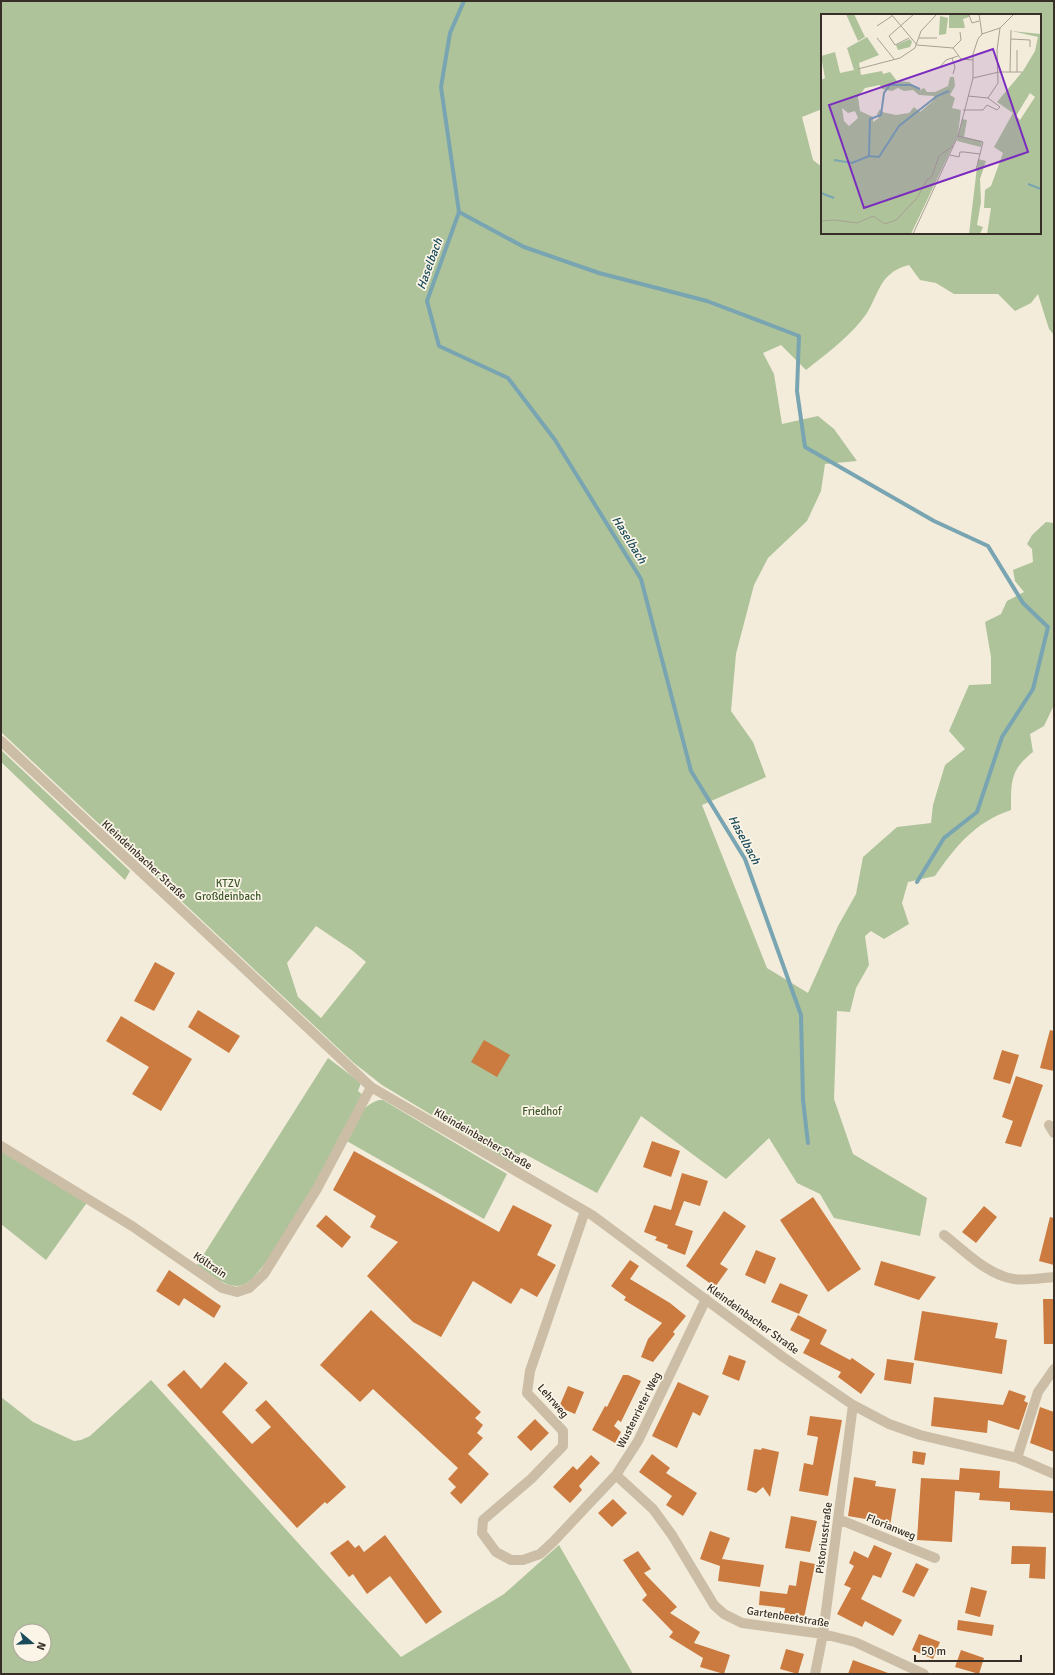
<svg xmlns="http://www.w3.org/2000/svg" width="1055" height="1675" font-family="Signika,sans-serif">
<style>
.green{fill:#aec39a;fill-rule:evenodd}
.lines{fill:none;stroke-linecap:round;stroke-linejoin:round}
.stream{stroke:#78a5b1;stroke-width:4}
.building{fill:#cb7b40}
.minor{stroke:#ccbea6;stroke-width:10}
.labels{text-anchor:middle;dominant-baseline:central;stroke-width:3.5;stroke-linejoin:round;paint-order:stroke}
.street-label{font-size:11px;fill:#372f27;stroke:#faf5e7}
.park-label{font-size:11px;fill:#3e572a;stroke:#faf5e7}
.water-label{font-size:12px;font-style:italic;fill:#1b4b5b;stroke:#faf5e7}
.inset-river{fill:none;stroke:#78a5b1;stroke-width:2}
.inset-road{fill:none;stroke:#a8a093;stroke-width:1}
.view{fill:#7b2cbf;fill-opacity:0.15;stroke:#7b2cbf;stroke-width:2}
.inset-edge{fill:none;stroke:#372f27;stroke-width:2}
</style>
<rect width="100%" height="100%" fill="#f3ecdb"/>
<path class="green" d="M1 1H1054V335L1049 329 1038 294 1031 303 1015 311 998 294H954L936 283 920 280 909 265C875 274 880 299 861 321 846 339 825 355 806 370L781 345 763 353 774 374 782 424 818 416 834 429 857 461 825 464 821 491 807 521 768 558 754 585 736 654 731 711 753 742 766 777 702 805 767 968 808 993 838 926 856 894 863 857 897 827 931 823 933 805 945 765 965 749 949 731 969 685 991 684V657L985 622 1001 614 1007 601 1024 592 1015 581 1013 570 1033 562 1032 549 1027 544 1032 535 1046 522 1054 523V705L1044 726 1030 734 1033 752C1010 770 1011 782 1011 810 975 822 956 846 935 876L908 882 902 903 909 924 884 939 871 931 865 936 869 965 856 988 850 1012 837 1011 834 1099 853 1154 927 1198 920 1236 834 1218 820 1194 797 1183 769 1138 726 1179 641 1116 597 1193 521 1152 513 1164 382 1085 354 1063 1 732ZM822 15H1040V233H822V167L813 160 802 117 822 109ZM316 926 353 951 366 962 321 1018 298 997 287 963Z
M1 750 130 871 125 880 1 762Z
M328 1058 361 1083 358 1091 364 1096C347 1126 268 1278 243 1285 227 1290 210 1274 197 1265Z
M379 1100H383L507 1174 484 1219 345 1140C354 1124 360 1106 379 1100Z
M1 1146 91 1197 46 1260 1 1224Z
M151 1380 401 1657 504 1594 559 1545 633 1674H1V1397L33 1422 74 1441 81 1440 90 1436ZM20 1631H44V1655H20Z"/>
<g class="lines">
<path class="stream" d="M464 1 450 33 441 87 459 212 427 301 439 346 508 378 555 440 641 579 691 771 745 859 801 1015 803 1100 808 1143
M459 212 524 247 599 273 707 301 799 336 797 391 805 447 934 521 988 546 1023 603 1048 627 1033 689 1002 737 977 812 944 838 917 882"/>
</g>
<path class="building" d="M155 962 175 973 154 1011 134 1001Z
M198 1010 240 1036 229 1053 188 1027Z
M121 1016 192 1059 161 1111 132 1094 149 1067 106 1041Z
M1050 1030 1054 1031V1071L1040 1068Z
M484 1040 510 1055 497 1077 471 1062Z
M1002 1050 1019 1055 1010 1084 993 1079Z
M1016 1076 1043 1085 1021 1147 1005 1143 1013 1121 1002 1117Z
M652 1141 680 1151 671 1177 643 1167Z
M354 1151 499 1232 513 1205 552 1225 537 1255 556 1265 537 1297 521 1288 511 1304 473 1281 441 1337 413 1322 367 1276 398 1242 370 1227 376 1216 333 1190Z
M682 1173 708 1181 700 1206 684 1201 675 1225 693 1231 685 1255 667 1248 668 1245 655 1240 657 1237 644 1232 654 1205 671 1210Z
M813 1197 861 1269 828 1292 780 1220Z
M984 1206 997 1217 976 1243 962 1232Z
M724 1211 746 1226 720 1264 728 1269 715 1287 686 1266Z
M326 1215 351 1237 342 1248 316 1226Z
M1050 1217 1054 1218V1265L1039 1261Z
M756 1250 776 1258 765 1284 745 1275Z
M630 1260 639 1266 630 1279 670 1303 686 1316 673 1332 675 1334 653 1362 641 1357 648 1339 662 1323 624 1300 626 1297 611 1286Z
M881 1261 936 1277 919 1300 874 1285Z
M169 1270 221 1306 214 1318 184 1298 179 1306 156 1291Z
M780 1283 808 1295 799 1314 771 1302Z
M1043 1299H1054V1344H1044Z
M371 1310 481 1412 475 1418 483 1425 477 1433 483 1438 468 1454 489 1474 461 1504 450 1493 456 1487 448 1479 458 1468 373 1389 360 1402 320 1365Z
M922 1311 998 1323 995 1338 1007 1340 1002 1374 914 1360Z
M798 1315 827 1330 820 1344 850 1360 852 1358 875 1374 861 1394 838 1377 841 1372 803 1353 810 1340 790 1330Z
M729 1355 746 1361 739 1381 722 1374Z
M887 1359 914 1363 911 1384 884 1380Z
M225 1362 248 1383 222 1412 252 1444 271 1427 255 1410 266 1400 346 1487 327 1504 325 1502 297 1528 167 1385 184 1370 201 1389Z
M623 1375H628L641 1381 621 1422 618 1420 614 1426 621 1432 615 1443 592 1430 605 1406 607 1407Z
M678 1382 709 1396 700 1416 693 1412 677 1448 652 1436Z
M568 1386 584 1392 575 1414 559 1407Z
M1009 1390 1026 1396 1024 1401 1028 1403 1019 1430 988 1420 987 1433 931 1426 934 1397 1003 1405Z
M1040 1407 1054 1412V1452L1030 1443Z
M810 1416 842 1420 828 1496 799 1491 804 1463 813 1465 818 1437 807 1435Z
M535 1419 549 1433 531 1451 517 1437Z
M762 1448 779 1452 770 1497 763 1487 756 1493 747 1490 754 1449 761 1450Z
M913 1451 926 1453 924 1465 912 1463Z
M652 1454 670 1468 666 1473 697 1493 683 1516 666 1505 672 1496 639 1472Z
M591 1455 600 1463 579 1486 582 1490 570 1503 553 1487 573 1466 577 1470Z
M960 1468 1000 1471 999 1488 1054 1491V1513L1010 1510V1502L979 1500 980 1493 955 1491 952 1542 917 1540 921 1478 959 1480Z
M854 1477 876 1481 875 1486 896 1489 890 1526 870 1523 871 1520 848 1516Z
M613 1499 627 1513 612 1527 598 1513Z
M791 1516 817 1521 810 1552 785 1548Z
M710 1531 730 1538 722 1559 764 1565 760 1587 718 1581 720 1566 700 1559Z
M385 1535 442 1612 426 1624 390 1576 367 1594 353 1574 349 1577 330 1553 348 1540 355 1548 359 1545 364 1552Z
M874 1545 892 1553 881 1578 873 1575 861 1599 902 1620 893 1636 865 1621 862 1627 837 1614 851 1588 844 1585 854 1566 849 1563 854 1551 868 1558Z
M1012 1546 1046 1547 1045 1579 1029 1578 1030 1564H1011Z
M638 1551 651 1569 644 1573 677 1607 670 1613 700 1632 694 1643 730 1655 724 1674 700 1667 703 1658 669 1637 673 1632 642 1600 647 1595 623 1560Z
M800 1561 815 1564 804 1618 784 1614 785 1608 759 1605 760 1591 787 1594 789 1585 796 1586Z
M916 1563 929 1569 914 1597 902 1592Z
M971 1587 987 1591 980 1617 965 1613Z
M958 1620 994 1625 992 1636 957 1630Z
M919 1634 940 1642 933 1659 912 1650Z
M786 1649 804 1654 798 1674 780 1669Z
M961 1650 984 1658 979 1674 955 1667Z
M853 1660 888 1673V1674H848Z"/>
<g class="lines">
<path class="minor" d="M1 741 371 1087 592 1215 783 1357 853 1405 889 1424 920 1435 1017 1458 1054 1474
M1049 1125 1054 1133
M1 1146 132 1226 222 1288 237 1292 249 1288 264 1274 318 1187 371 1087
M585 1211 530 1371 527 1393 563 1431V1446L531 1479 483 1520 482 1533 496 1552 511 1560H523L540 1554 553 1542 616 1475 638 1441 706 1299
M944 1235C965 1251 987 1275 1014 1279 1026 1281 1041 1278 1054 1277
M1017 1458 1038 1392 1054 1369
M616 1475 653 1509 672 1535 714 1605 724 1614 742 1623 823 1634 855 1642 924 1674
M838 1519 935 1558
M815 1674 823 1634 853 1405"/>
</g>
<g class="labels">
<g class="street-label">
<text transform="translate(144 860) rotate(43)">Kleindeinbacher Straße</text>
<text transform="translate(483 1139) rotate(30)">Kleindeinbacher Straße</text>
<text transform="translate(210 1265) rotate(34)">Költrain</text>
<text transform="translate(753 1319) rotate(36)">Kleindeinbacher Straße</text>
<text transform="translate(553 1401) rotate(49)">Lehrweg</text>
<text transform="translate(639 1410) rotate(-63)">Wustenrieter Weg</text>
<text transform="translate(891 1527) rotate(22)">Florianweg</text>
<text transform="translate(824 1538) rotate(-83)">Pistoriusstraße</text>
<text transform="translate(788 1617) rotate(9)">Gartenbeetstraße</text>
</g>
<g class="park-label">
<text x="228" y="883">KTZV<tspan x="228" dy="13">Großdeinbach</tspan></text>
<text x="542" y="1111">Friedhof</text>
</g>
<g class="water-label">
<text transform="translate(430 264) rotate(-70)">Haselbach</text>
<text transform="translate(629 540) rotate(58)">Haselbach</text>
<text transform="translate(744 840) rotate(62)">Haselbach</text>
</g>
</g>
<g transform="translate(821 14)">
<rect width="220" height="220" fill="#f3ecdb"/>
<path d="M25 0H33L44 23 37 27ZM128 0H149L148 3 142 5 144 14H128ZM119 2 127 4 125 20 118 21ZM191 17 220 20V220H166L170 194H163L164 176 170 172 182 139 173 133 192 99 176 88 202 57 214 37 217 23ZM209 79 214 83 199 106 195 102ZM46 23 58 41 38 49 40 61 61 57 62 60 69 58 76 67 88 68 99 76 103 74 106 78H114L127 72 129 63H133L134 72 129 81 134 84 131 94 140 96 137 121 90 220H0V66L4 64 0 42 14 38 19 59 33 56 26 34ZM59 71 61 75 71 77 77 74 83 77 92 76 98 81 113 82 112 87 99 98 93 93 88 99 75 101 61 98 59 95 56 100 58 104 52 108V103L39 97 37 83 44 74ZM21 94 27 99 34 97 37 104 28 112 23 107ZM89 25 91 28 89 33 77 36 75 31ZM141 105 146 106 143 123 161 127 160 133 136 127ZM157 145 165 147 159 165 160 188 156 211 162 213 159 220H148Z" fill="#aec39a" fill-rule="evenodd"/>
<path class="inset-river" d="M48 142 49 105 60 101 63 79 69 71H90L99 75M13 146 31 149 48 142 58 143 78 112 116 82 128 77M207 170 220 175M0 179 13 184"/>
<path class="inset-road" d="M70 0 96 31 132 34 140 45 152 46M158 0 161 20M148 1 151 9 158 7M56 12 71 2M56 24 73 45M88 24 74 31 68 22 93 0M98 24H116M190 25 209 26V33M132 34 140 26 139 18M196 36V58M131 44 134 53 132 60M118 54 125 46 137 42M37 55 79 44 94 34 100 17 116 0M189 58 190 16M152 64 178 58H201M167 84 177 69 176 36 179 14M142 96H162L166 91 176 96 179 93 167 84 147 82M137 122 162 128 155 156M129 141 138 143 139 138H143L159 140M0 207 14 206 36 209 52 202 64 210 75 206 96 184 106 166 111 162 118 142 132 132M92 220 137 122 152 64V40L157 25 161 20 179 14 193 0"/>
<path class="view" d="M172 35 207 138 43 194 8 91Z"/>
<rect width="220" height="220" class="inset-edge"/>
</g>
<rect width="1055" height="1675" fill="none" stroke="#372f27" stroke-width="4"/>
<g transform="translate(32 1643) rotate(109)"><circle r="19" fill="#faf5e7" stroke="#aca69a"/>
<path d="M0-3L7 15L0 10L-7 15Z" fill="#1b4b5b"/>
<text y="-6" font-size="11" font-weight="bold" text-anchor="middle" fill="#372f27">N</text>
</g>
<path d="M915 1655v6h106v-6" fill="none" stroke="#372f27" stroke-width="2"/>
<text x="921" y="1655" font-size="12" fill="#372f27" stroke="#faf5e7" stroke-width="3" paint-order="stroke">50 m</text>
</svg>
